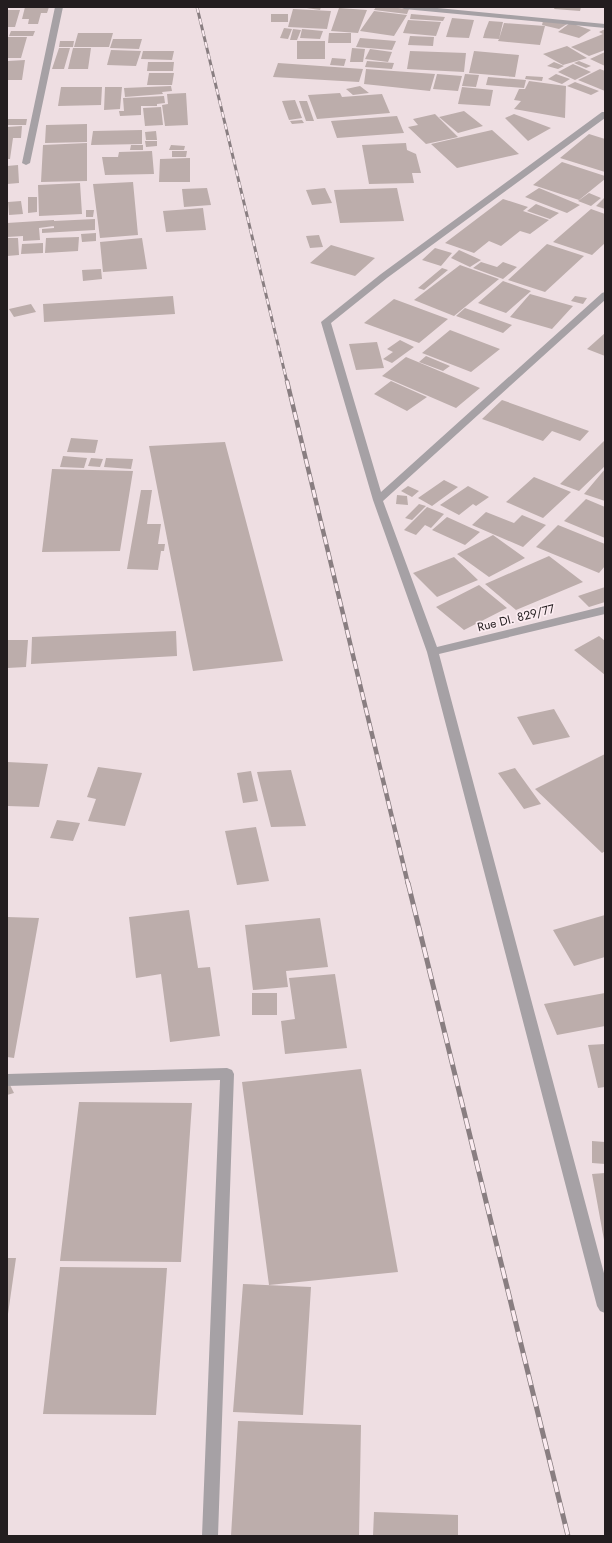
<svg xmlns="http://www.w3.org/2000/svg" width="612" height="1543" font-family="Jost,sans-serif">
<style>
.building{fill:#bcadab}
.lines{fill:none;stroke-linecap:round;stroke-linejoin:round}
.service{fill:#a6a1a5;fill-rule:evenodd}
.minor{fill:#a6a1a5;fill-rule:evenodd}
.rail-far2-casing{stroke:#897e81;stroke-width:3}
.rail-far1-casing{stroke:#897e81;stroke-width:4.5}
.rail-casing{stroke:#897e81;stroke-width:5}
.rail-far2{stroke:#fbebf0;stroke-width:2;stroke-dasharray:6;stroke-linecap:butt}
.rail-far1{stroke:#fbebf0;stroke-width:3;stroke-dasharray:8;stroke-linecap:butt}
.rail{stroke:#fbebf0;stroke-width:3.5;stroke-dasharray:11;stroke-linecap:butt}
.labels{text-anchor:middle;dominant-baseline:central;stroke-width:3.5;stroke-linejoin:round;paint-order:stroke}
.street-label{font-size:12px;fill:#231d1f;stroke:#fbebf0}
</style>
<rect width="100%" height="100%" fill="#eedee2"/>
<path class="building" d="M25 7H49L47 13H41L38 24H28L29 19H22Z
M300 7H321L320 10Z
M376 7H387L409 9 407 14 374 10Z
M555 7H581L580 11 554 9Z
M339 8 367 10 358 33 331 31Z
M293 9 331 11 327 29 288 27Z
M7 10H20L15 27H7Z
M374 11 407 15 394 36 360 31Z
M271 14H288V22H271Z
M411 14 445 17 443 21 410 19Z
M452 18 474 20 469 38 446 37Z
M408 20 441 22 436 36 403 33Z
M489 21 503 22 499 39 504 23 545 26 540 45 498 41 499 39 483 38 485 31 496 32 485 31Z
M543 21 567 24 559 29 542 25Z
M570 23 591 30 579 38 558 32Z
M284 28 292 29 288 39 280 38Z
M293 29 301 30 297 40H290Z
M302 29 323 31 320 39 300 38Z
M605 29V50L589 56 571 47 603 34 599 32Z
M11 31H35L33 36H9Z
M78 33H113L109 47H74Z
M329 33H351V43H328Z
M410 36 434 37 433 46 408 45Z
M7 37H27L21 58H7Z
M360 38 396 41 392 50 356 47Z
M113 39H142L139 49 110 48Z
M60 41H74L73 47H59Z
M297 41H325V59H297Z
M567 46 587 58 563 65 543 54Z
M59 48H70L64 69H52Z
M73 48H91L88 69H68Z
M352 48 365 49 363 62H350Z
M370 49 392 52 388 62 365 59Z
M111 50 141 51 136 66 107 65Z
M143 51H174L172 60 141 59Z
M410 51 466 53 464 72 407 69Z
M474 51 519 55 515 77 469 73Z
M605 52V66L590 59Z
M332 58 346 59 344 66 330 65Z
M25 60 22 80H7L8 61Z
M367 61 394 63 392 69 365 67Z
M579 61 591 66 586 68 574 63Z
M148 62H174L173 71H147Z
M554 62 564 66 558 69 547 66Z
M278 63 363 69 359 82 273 77Z
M573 64 591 72 575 80 558 72Z
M366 69 435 74 430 91 364 84Z
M600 69 605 71V91L578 80Z
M149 73H174L172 85H147Z
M437 74 462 76 458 91 433 89Z
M465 74 479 75 476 87 462 86Z
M556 74 570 79 562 84 548 79Z
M526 76 543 77 542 81 525 79Z
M488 77 526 80 524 88 486 85Z
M529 81 566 86 565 118 514 109 521 101 514 100 519 89H525Z
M575 82 599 91 591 95 567 86Z
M171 86 172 91 162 92 163 94 125 97 124 88Z
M360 86 369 93 353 95 346 89Z
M61 87H102L101 105 58 106Z
M105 87H122L120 109 104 110Z
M462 87 493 90 490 106 458 104Z
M186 93 188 125 165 126 162 105 168 104 167 94Z
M340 93 342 97 382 94 390 113 317 119 308 95Z
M164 96 165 103 157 104V106H141V115L120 116 119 111H124L123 98Z
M295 100 302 118 289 120 282 101Z
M299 101H307L314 121H306Z
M161 107 163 125 145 126 143 108Z
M464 111 483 126 458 133 439 117Z
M435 114 458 137 426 144 408 127 418 125 413 119Z
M514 114 551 128 528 141 505 118Z
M397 116 404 133 337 138 331 121Z
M7 119H27L26 125H7Z
M302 120 304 123 292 124 290 121Z
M87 124V142L45 143 46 125Z
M22 126 21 138H13L10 159H7V127Z
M142 130V144L91 145 93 131Z
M492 130 519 154 457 168 431 144Z
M156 131 157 140H146L145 132Z
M589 134 605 139V172L560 158Z
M145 141H157V146L146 147Z
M87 143V181L41 182 43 145Z
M406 143 407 150 416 154 421 173H412L414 183 369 184 362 145Z
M131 145H143V150H130Z
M171 145 185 146 184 150H169Z
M152 151 154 174 105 175 102 157H118L119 152Z
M172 151H187L186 157H172Z
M190 158V182H159L160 159Z
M562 162 605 176V179L579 200 533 185Z
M18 165 19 183 7 184V166Z
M133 182 138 235 100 238 93 184Z
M80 183 82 214 39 216 38 185Z
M207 188 211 205 184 207 182 189Z
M325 188 332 203 312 205 306 190Z
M397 188 404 221 340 223 334 190Z
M539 188 580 205 567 213 525 197Z
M589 193 601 198 591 206 578 201Z
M28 197H37V212L28 213Z
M605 197V209L596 206Z
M503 199 528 207 523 211 549 220 530 234 520 231 501 246 489 241 474 253 445 243Z
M21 201 23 214 9 215 8 202Z
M536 204 559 213 550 219 527 211Z
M203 208 206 230 166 232 163 211Z
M591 209 605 214V243L592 255 553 242Z
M86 210H94L93 217H86Z
M95 219V230L42 233V229L54 228V221Z
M54 220V226L39 228 40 240 23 241V236L7 237V223Z
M96 233V241L82 242 81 234Z
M319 235 323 247 310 248 306 236Z
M79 237 78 251 45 253 46 238Z
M7 238H18L19 255 7 256Z
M142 238 147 269 103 272 100 242Z
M43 243V253L21 254 22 244Z
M547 244 584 256 545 292 508 280Z
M331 245 375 258 355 276 310 263Z
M435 248 452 253 441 266 422 260Z
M459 250 481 260 470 267 451 258Z
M481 262 497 267 503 262 517 267 503 279 473 268Z
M460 265 499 279 454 316 414 300Z
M442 268 448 270 424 290 418 288Z
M101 269 102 279 83 281 82 270Z
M503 281 531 291 506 313 478 303Z
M530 294 573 306 552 329 510 317Z
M173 296 175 314 44 322 43 304Z
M575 296 587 298 583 304 571 301Z
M394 299 448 319 419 343 364 323Z
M31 304 36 312 14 317 9 309Z
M465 308 512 325 503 333 456 316Z
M450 330 500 349 471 372 422 353Z
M605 333V356L587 349Z
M400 340 414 347 392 363 383 359 393 352 387 349Z
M377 342 384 368 356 370 349 344Z
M426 356 450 366 443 371 419 362Z
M406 357 480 388 456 408 382 376Z
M391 381 427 397 407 411 374 394Z
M502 400 589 431 580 441 552 431 543 441 482 419Z
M71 438 98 440 95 453 67 452Z
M605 440V466L579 491 560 484Z
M225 442 283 661 193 671 149 446Z
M63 456 87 458 84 468 60 467Z
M91 458 103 459 100 467 88 466Z
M106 458 133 459 131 469 104 467Z
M52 469 133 471 120 551 42 552Z
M605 469V501L584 494Z
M534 477 571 492 543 518 506 502Z
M444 480 458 487 432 506 418 498Z
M408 486 419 491 412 497 401 491Z
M468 486 489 497 476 506 473 504 459 515 440 505Z
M141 490H152L147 524H161L158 544H165L164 551H161L158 570 127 569Z
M397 495 407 496 408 505 396 504Z
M586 499 605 507V538L564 521Z
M419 504 426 506 412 520 405 518Z
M427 507 444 514 431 528 425 525 416 535 404 530Z
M486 512 514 523 522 515 546 525 523 547 472 525Z
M447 517 480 532 465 545 432 530Z
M558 525 605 544V566L599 573 536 547Z
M493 535 525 558 489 577 457 554Z
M549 556 583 582 516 610 485 584Z
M454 557 478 580 437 597 413 573Z
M479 585 507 608 464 630 436 607Z
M605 587V602L589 607 578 596Z
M176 631 177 656 31 664 32 637Z
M599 636 605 641V675L574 650Z
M7 640H28L26 667 7 668Z
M554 709 570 737 533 745 517 717Z
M605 754V851L602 853 535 789Z
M7 762 48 764 39 807 7 806Z
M98 767 142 773 125 826 88 821 96 799 87 797Z
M515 768 541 804 524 809 498 773Z
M291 770 306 826 271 827 257 772Z
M251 771 258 801 243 803 237 773Z
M57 820 80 823 73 841 50 838Z
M256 827 269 881 237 885 225 831Z
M189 910 198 968 210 967 220 1036 170 1042 161 974 136 978 129 917Z
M605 915V957L574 966 553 930Z
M7 917 39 918 14 1058 7 1057Z
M320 918 328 967 286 971 288 987 253 990 245 925Z
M335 974 347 1048 285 1054 281 1021 295 1019 289 978Z
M252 993H277V1015H252Z
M605 993V1026L557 1035 544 1004Z
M605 1044V1087L598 1088 588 1045Z
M361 1069 398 1272 269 1285 242 1082Z
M10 1085 14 1093 7 1095V1086Z
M79 1102 192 1103 181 1262 60 1261Z
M592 1141 605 1142V1164L592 1163Z
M605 1173V1240H604L592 1174Z
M7 1258H16L8 1314H7Z
M60 1267 167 1268 156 1415 43 1414Z
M243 1284 311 1287 303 1415 233 1412Z
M238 1421 361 1425 359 1536H231Z
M374 1512 458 1515V1536H373Z"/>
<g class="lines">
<path class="service" d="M227 1068 232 1070 234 1074 218 1536H202L220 1080 7 1086V1074Z"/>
<path class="minor" d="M55 7H63L30 163 26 165 22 163Z
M400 7H427L605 24V28L404 9Z
M602 112H605V118L387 278 331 323 381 492 602 293 605 292V300L383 501 437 647 605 606V614L439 654 605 1277V1313L600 1311 597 1306 427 652 373 500 321 322 381 274Z"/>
<g class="rail-far2-casing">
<path id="rail-far2" d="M197 7 287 382"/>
</g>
<g class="rail-far1-casing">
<path id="rail-far1" d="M287 381 408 884"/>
</g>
<g class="rail-casing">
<path id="rail" d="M408 883 568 1536"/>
</g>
<use href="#rail-far2" class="rail-far2"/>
<use href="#rail-far1" class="rail-far1"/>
<use href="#rail" class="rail"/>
</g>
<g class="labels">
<g class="street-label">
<text transform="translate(516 618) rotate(-14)">Rue DI. 829/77</text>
</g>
</g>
<rect width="612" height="1543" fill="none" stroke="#231d1f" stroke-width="16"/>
</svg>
